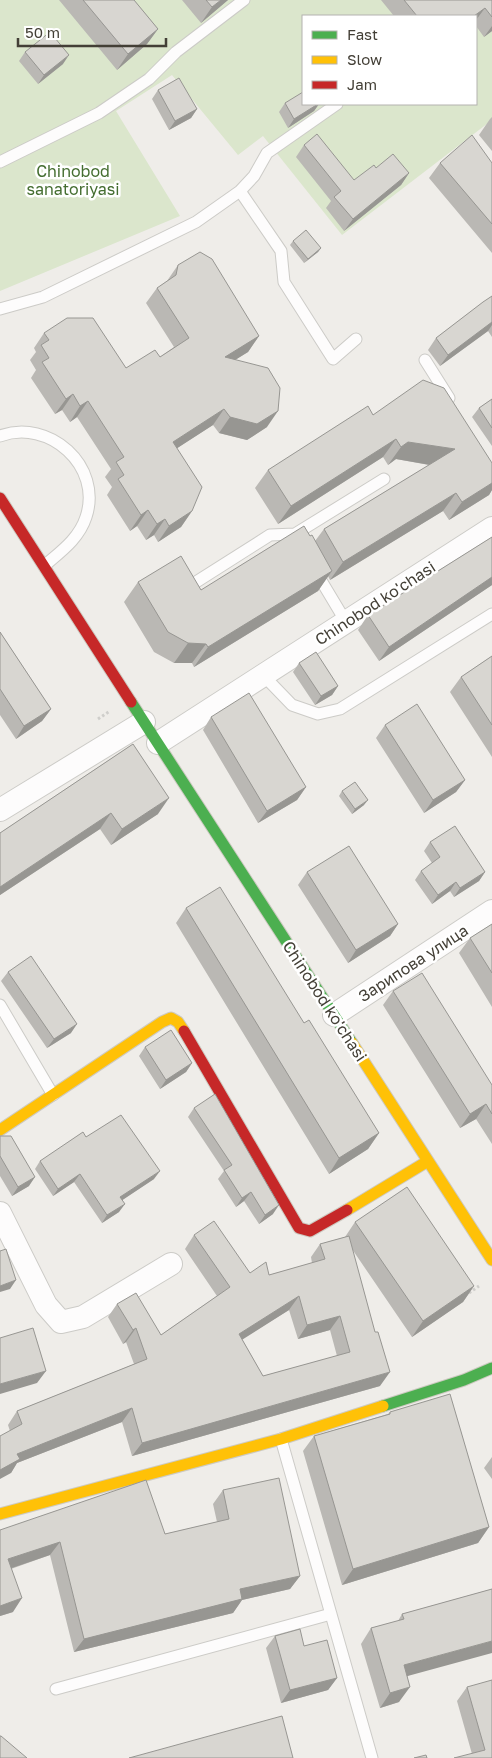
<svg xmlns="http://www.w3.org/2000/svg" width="492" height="1758" font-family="'Golos Text',sans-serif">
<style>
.green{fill:#dbe6cc;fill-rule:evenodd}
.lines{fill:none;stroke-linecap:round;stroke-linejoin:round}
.lane-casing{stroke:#cccbc7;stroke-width:13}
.street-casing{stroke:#cccbc7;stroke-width:24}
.fast-casing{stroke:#cdcac1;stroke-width:13}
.slow-casing{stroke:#cdcac1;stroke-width:13}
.jam-casing{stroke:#cdcac1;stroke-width:13}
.path{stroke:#cfcecb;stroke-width:3;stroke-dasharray:2.5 2.5;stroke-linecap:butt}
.lane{stroke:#fdfcfc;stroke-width:11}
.street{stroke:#fdfcfc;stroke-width:22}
.fast{stroke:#4caf50;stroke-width:11}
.slow{stroke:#ffc107;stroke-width:11}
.jam{stroke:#c62828;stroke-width:11}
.wall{fill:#bab8b4;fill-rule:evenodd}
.shaded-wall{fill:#979692}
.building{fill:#d8d6d1;stroke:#979692;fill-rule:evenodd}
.labels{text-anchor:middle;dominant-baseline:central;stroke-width:5;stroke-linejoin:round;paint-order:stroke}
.park-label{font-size:16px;fill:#456e31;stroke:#fff}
.street-label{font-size:16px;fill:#433f36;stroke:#fff}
</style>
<rect width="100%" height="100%" fill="#efede9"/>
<path class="green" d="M0 0H492V120L342 235 263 136 238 155 172 75 116 111 180 216 0 291ZM303 16H476V104H303Z"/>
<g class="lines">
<g class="lane-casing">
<path id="lane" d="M0 162 99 113 149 79 176 52 244 0
M240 191 281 251 284 282 333 359 356 339
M0 309 43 297 196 222 240 191 254 176 267 153 337 104
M425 360 449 398
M0 436C49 418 103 466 86 517 79 539 60 552 44 566
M296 536 295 534 384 479
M316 572 346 622
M185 589 270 535 295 534
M263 675 292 705 318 714 340 709 492 614
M0 1005 53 1095
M281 1439 372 1758
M56 1689 331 1614"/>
</g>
<g class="street-casing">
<path id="street" d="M158 743 492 528
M0 810 144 722
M334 1015 492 911
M0 1213 46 1305 61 1322 83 1317 171 1264"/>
</g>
<g class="fast-casing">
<path id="fast" d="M131 702 352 1043
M383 1406 464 1380 492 1368"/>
</g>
<g class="slow-casing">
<path id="slow" d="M352 1043 492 1260
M0 1130 162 1022 171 1018 178 1022 184 1031
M347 1210 428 1161
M0 1514 281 1439 383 1406"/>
</g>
<g class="jam-casing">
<path id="jam" d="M0 498 131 702
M184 1031 299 1228 310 1231 347 1210"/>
</g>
<path class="path" d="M98 719 110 711
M469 1293 479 1286"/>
<use href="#lane" class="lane"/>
<use href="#street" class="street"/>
<use href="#fast" class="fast"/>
<use href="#slow" class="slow"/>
<use href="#jam" class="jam"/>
</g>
<path class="wall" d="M59 0H134L158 29 147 44 117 70Z
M182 0H228L201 23Z
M381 0H492V31L484 37 476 26V16H394Z
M25 52 63 64 38 84 19 61Z
M158 90 197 109 191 118 169 130 152 99Z
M285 103 303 104H319L314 111 288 128 279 112Z
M492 117V151L479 135 490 119Z
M304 145 354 180 376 168 409 173 401 185 344 231 326 208 331 201 296 157Z
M440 163H492V253L429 178Z
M293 241 321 248 318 252 304 263 290 245Z
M178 265 259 336 248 352 235 360 267 427 247 440 219 433 213 425 177 448 192 511 181 527 158 542 154 535 146 540 137 526 130 531 107 495 112 487 105 477 111 469 77 417 70 422 62 410 55 414 31 378 36 370 30 360 36 352 34 348 44 333 126 368 160 357 174 347 146 303 157 288 167 281Z
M492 296V337L488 331 440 366 428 350 436 338Z
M492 399V446L472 417 479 408Z
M373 415 492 463V490L489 495 449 520 443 511 330 580 328 576 318 591 194 667 192 663H174L154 652 124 602 138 582 201 590 310 536 315 541 324 529 429 465 396 459 388 465 383 457 278 524 255 488 268 470Z
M492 537V585L379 661 358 630 368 615Z
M0 632 51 709 42 721 16 739 0 715Z
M492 656V757L450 692 461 677Z
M299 663 338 686 332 695 315 705 293 672Z
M211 717 306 787 297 800 258 823 203 730Z
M385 725 465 780 456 792 424 813 376 738Z
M133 744 158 814 111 845 100 829 0 895V833Z
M342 791 364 805 352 814 339 796Z
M430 842 485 872 479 881 454 897 450 891 432 904 415 880 421 871 432 863 424 851Z
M307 872 398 924 390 936 348 963 298 885Z
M186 908 304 1023 379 1133 368 1149 329 1174 176 923Z
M492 924V1007L459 953 470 938Z
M8 972 71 1033 47 1048 1 981Z
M393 991 492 1085V1144L476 1119 460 1128 383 1005Z
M145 1047 192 1063 186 1072 160 1089 139 1056Z
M194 1108 273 1214 259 1224 244 1201 236 1207 218 1179 224 1171 188 1117Z
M0 1136 29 1186 12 1196 0 1176Z
M86 1137 154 1179 122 1200 119 1212 102 1223 74 1182 53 1196 35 1169 40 1161Z
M355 1222 474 1286 463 1302 412 1337 352 1249 380 1386 132 1456 122 1422 17 1463 11 1473 10 1431 8 1425 17 1411 134 1364 126 1342 123 1344 108 1317 117 1304 161 1335 217 1296 185 1249 194 1235 250 1273 269 1275 312 1263 311 1257 320 1244 345 1237ZM289 1310 298 1339 330 1330 337 1356 263 1376 242 1339Z
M390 1412 489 1527 478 1543 342 1585 303 1451 314 1436 388 1414Z
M492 1457V1479L484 1468Z
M223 1490 300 1576 290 1589 242 1600 233 1613 74 1652 50 1555 11 1569 13 1612 0 1616V1530L165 1534 217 1522 213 1504Z
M492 1589 407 1677 399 1702 380 1708 361 1644 371 1628 398 1621 402 1614Z
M275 1636 304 1646 337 1678 328 1690 281 1703 266 1648Z
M467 1687 492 1758 472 1754 457 1701Z"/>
<path class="shaded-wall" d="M221 0H228L201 23 212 7Z
M485 8 476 20V16H474Z
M492 26V31L484 37Z
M158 29 147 44 117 70 128 54Z
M69 55 63 64 38 84 44 75Z
M318 104H319L314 111 288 128 294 119Z
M197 109 191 118 169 130 175 121Z
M409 173 401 185 344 231 353 219Z
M321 248 318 252 304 263 308 259Z
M492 322V325L488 331 440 366 448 355Z
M259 336 248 352 214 373 225 357Z
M73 394 62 410 55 414 66 399Z
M88 401 77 417 70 422 80 406Z
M224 409 213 425 162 458 173 442Z
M278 411 267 427 247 440 219 433 230 417Z
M396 439 383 457 278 524 291 506Z
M408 442 455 449 442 467 396 459 388 465 401 447Z
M492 483V490L489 495 449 520 462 502Z
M456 493 443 511 330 580 343 562Z
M148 510 137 526 130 531 141 515Z
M192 511 181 527 158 542 169 526Z
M165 519 154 535 146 540 157 524Z
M332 571 318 591 194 667 208 647Z
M492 577V585L379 661 389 647Z
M188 643 206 644 192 663H174Z
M338 686 332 695 315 705 321 696Z
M51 709 42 721 16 739 24 726Z
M465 780 456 792 424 813 433 800Z
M306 787 297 800 258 823 267 811Z
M169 798 158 814 111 845 122 829Z
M368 800 364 805 352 814 355 809Z
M111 813 100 829 0 895V887Z
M485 872 479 881 454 897 460 888Z
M456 882 450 891 432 904 438 895Z
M398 924 390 936 348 963 356 950Z
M77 1024 71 1033 47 1048 54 1039Z
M192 1063 186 1072 160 1089 166 1080Z
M486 1104 476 1119 460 1128 470 1114Z
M379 1133 368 1149 329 1174 339 1158Z
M160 1171 154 1179 115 1205 120 1197Z
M80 1174 74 1182 53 1196 58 1189Z
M35 1177 29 1186 12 1196 18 1187Z
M251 1192 244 1201 236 1207 242 1198Z
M125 1204 119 1212 102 1223 107 1215Z
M279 1205 273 1214 259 1224 265 1215Z
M16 1280 10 1289 0 1292V1286Z
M474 1286 463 1302 412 1337 423 1321Z
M299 1296 289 1310 229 1348 239 1334Z
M340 1316 330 1330 298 1339 307 1325Z
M136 1328 126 1342 123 1344 133 1330Z
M46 1371 37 1383 0 1394V1384Z
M390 1372 380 1386 132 1456 142 1443Z
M132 1408 122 1422 17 1463 11 1473 0 1479V1470L17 1454Z
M489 1527 478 1543 342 1585 353 1569Z
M60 1542 50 1555 0 1572 8 1559Z
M300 1576 290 1589 242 1600 233 1613 74 1652 84 1639 240 1589Z
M22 1598 13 1612 0 1616V1606Z
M492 1641V1653L393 1680 404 1665Z
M337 1678 328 1690 281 1703 290 1690Z
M410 1687 399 1702 380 1708 390 1693Z"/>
<path class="building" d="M83 0H134L158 29 128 54Z
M206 0H221L212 7Z
M404 0H492V17L485 8 474 16H417Z
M50 32 69 55 44 75 25 52Z
M179 78 197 109 175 121 158 90Z
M303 92V104H318L294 119 285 103Z
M317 134 354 180 374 165 376 168 393 154 409 173 353 219 334 197 341 191 304 145Z
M472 135 492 163V224L440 163Z
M306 230 321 248 308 259 293 241Z
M200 252 212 259 259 336 225 357 268 368 280 388 278 411 257 424 230 417 224 409 173 442 202 487 192 511 169 526 165 519 157 524 148 510 141 515 118 479 124 475 116 462 124 457 88 401 80 406 73 394 66 399 42 362 49 358 41 345 49 340 44 333 67 318H93L126 368 155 350 160 357 189 338 157 288 176 275 178 265Z
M492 296V322L448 355 436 338 483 302Z
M423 380 444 388 492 463V483L462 502 456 493 343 562 324 529 455 449 408 442 401 447 396 439 291 506 268 470 368 406 373 415Z
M492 399V428L479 408Z
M304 526 310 536 312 535 332 571 208 647 206 644 188 643 168 632 138 582 181 556 201 590Z
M492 537V577L389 647 368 615Z
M0 632 51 709 24 726 0 689Z
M316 652 338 686 321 696 299 663Z
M492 656V725L461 677Z
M249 693 306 787 267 811 211 717Z
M417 704 465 780 433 800 385 725Z
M133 744 169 798 122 829 111 813 0 887V833Z
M355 782 368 800 355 809 342 791Z
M455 826 485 872 460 888 456 882 438 895 421 871 440 857 430 842Z
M349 846 398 924 356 950 307 872Z
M220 887 304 1023 309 1020 379 1133 339 1158 186 908Z
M492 924V973L470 938Z
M31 956 77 1024 54 1039 8 972Z
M422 973 492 1085V1114L486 1104 470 1114 393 991Z
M171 1030 192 1063 166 1080 145 1047Z
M215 1094 279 1205 265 1215 251 1192 242 1198 224 1170 232 1165 194 1108Z
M121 1115 160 1171 120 1197 125 1204 107 1215 80 1174 58 1189 40 1161 83 1132 86 1137Z
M0 1136H11L35 1177 18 1187 0 1156Z
M407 1187 474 1286 423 1321 355 1222Z
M214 1221 250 1273 266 1262 269 1275 325 1259 320 1244 349 1236 375 1332H378L390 1372 142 1443 132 1408 17 1454 20 1459 0 1470V1436L22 1424 17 1411 147 1359 136 1328 133 1330 117 1304 136 1293 161 1335 230 1287 194 1235ZM299 1296 307 1325 340 1316 350 1352 263 1376 239 1334Z
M6 1249 16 1280 0 1286V1251Z
M33 1328 46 1371 0 1384V1338Z
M450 1394 489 1527 353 1569 314 1436 390 1414V1412Z
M279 1478 300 1576 240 1589 242 1599 84 1639 60 1542 8 1559 22 1598 0 1606V1530L146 1480 165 1534 229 1519 223 1490Z
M492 1589V1641L404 1665 410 1687 390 1693 371 1628 404 1619 402 1614Z
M300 1629 304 1646 327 1640 337 1678 290 1690 275 1636Z
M492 1680V1758H454L485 1750 467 1687Z
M282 1716 293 1758H129Z
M0 1736H1L27 1758H0Z
M426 1755 427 1758H414Z"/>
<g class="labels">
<g class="park-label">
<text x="73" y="171">Chinobod<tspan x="73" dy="18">sanatoriyasi</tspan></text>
</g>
<g class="street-label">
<text transform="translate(375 603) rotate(-33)">Chinobod ko'chasi</text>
<text transform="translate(413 963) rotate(-33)">Зарипова улица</text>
<text transform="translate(325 1001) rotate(57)">Chinobod ko'chasi</text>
</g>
</g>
<rect x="302" y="15" width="175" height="90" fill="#ffffff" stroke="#b4b2af"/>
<rect x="312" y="31" width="25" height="8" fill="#4caf50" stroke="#b4b2af"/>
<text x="347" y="40" font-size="15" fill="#433f36">Fast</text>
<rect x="312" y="56" width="25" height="8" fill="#ffc107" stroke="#b4b2af"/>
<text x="347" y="65" font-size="15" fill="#433f36">Slow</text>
<rect x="312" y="81" width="25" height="8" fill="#c62828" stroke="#b4b2af"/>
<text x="347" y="90" font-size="15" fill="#433f36">Jam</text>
<path d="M18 38v8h148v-8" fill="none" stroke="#433f36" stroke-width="2.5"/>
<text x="25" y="38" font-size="15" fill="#433f36" stroke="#ffffff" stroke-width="4" paint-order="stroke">50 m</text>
</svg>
